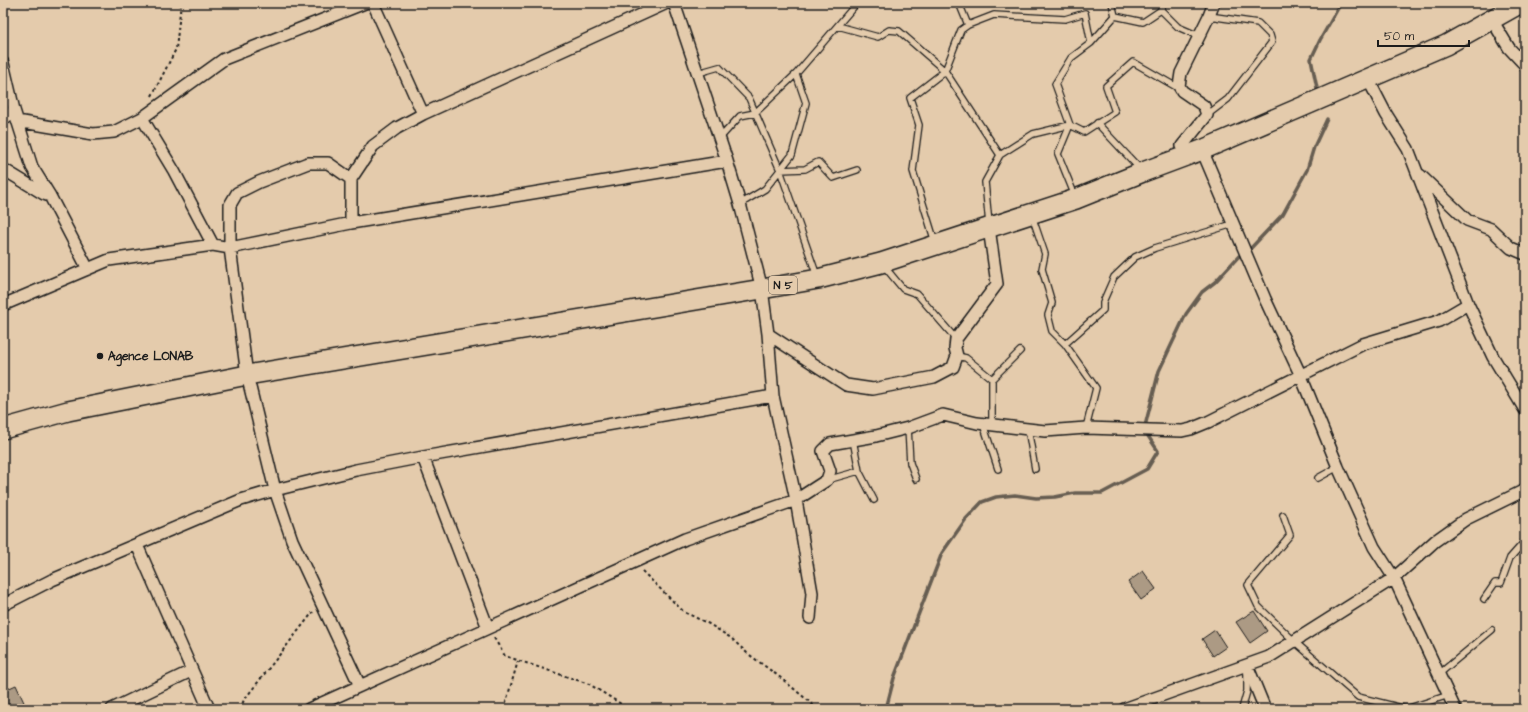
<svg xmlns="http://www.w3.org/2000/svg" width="1528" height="712" font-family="'Architects Daughter',sans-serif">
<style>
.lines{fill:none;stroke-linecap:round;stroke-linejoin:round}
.stream{stroke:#665d51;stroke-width:3.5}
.building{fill:#ac9a84;stroke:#1c1c1c}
.service-casing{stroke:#1c1c1c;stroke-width:8}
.minor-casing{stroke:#1c1c1c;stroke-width:14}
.trunk-casing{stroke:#1c1c1c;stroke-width:22}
.path{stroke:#1c1c1c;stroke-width:2;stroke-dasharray:3 3;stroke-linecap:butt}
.service{stroke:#e4cbac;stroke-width:5.5}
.minor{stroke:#e4cbac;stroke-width:11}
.trunk{stroke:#e4cbac;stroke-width:19}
.poi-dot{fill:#1c1c1c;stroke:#e4cbac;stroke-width:1.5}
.labels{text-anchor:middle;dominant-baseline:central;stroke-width:3;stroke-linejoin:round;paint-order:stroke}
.shield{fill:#e4cbac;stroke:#585047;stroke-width:1}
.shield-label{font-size:11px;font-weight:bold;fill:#1c1c1c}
.poi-label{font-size:12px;font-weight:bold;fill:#1c1c1c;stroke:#e4cbac;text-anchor:start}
</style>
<rect width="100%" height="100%" fill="#e4cbac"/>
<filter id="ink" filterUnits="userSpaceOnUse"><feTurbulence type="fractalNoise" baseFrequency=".025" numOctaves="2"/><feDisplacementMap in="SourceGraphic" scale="8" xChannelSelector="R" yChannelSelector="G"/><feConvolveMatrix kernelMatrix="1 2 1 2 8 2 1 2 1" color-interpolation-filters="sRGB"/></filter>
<g filter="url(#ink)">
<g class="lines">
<path class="stream" d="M1318 93 1311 59 1320 40 1341 3
M1250 249 1283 214 1307 170 1314 147 1327 119
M886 709 894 678 942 553 966 519 982 502 996 497 1015 495 1036 498 1055 497 1075 493H1102L1147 469 1158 451 1144 430 1159 371 1186 314 1202 292 1215 282 1239 256"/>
</g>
<path class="building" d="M1143 571 1156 589 1141 600 1128 582Z
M1254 611 1267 631 1250 643 1236 622Z
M1215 630 1226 647 1213 656 1202 639Z
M16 685 27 709H3V691Z"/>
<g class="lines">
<g class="service-casing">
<path id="service" d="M1112 3 1115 16 1143 22 1161 10 1162 3
M1161 10 1178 27 1199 36
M968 25 994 15 1065 19 1085 13 1091 43
M838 26 878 37 889 30 899 31 945 71 1000 155
M698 73 719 67 749 98 780 170 817 276
M1207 115 1228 99 1272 42 1270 35 1258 23 1209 16
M1097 123 1141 170
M720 138 740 116 755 113 796 74
M780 170 805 169 818 162 833 178 857 170
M1075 196 1058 154 1070 125 1055 84 1071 58 1091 43 1115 16
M740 204 765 189 792 155 806 103 796 74 857 3
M1032 216 1045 254 1042 269 1052 303 1048 315 1052 331 1065 344 1096 388 1086 428
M989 224 985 182 1000 155 1033 134 1070 125 1084 132 1115 112 1106 86 1133 62 1180 89
M935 242 913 171 919 125 910 98 945 71 961 30 968 25 959 3
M884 266 903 289 917 294 956 339
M1065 344 1103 310V302L1114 277 1135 257 1155 248 1233 224
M957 356 966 358 992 379V425
M992 379 1020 351
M983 424 998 469
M908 428 910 463 916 479
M1028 429 1035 469
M853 440 859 471 874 500
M1318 478 1338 467
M827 480 859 471
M1283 515 1290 535 1248 585 1258 606 1295 642 1358 697 1406 709 1449 695
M1484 599 1495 583H1501L1510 558 1525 541
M1439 674 1492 630
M1242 709 1247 691V674"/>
</g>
<g class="minor-casing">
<path id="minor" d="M373 3 423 114
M674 3 727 161 740 204 762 289 768 334 773 396 796 500 812 593 810 618
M1492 20 1509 48 1525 65
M3 63 14 110 32 167 50 196 88 269
M1368 79 1386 114 1408 149 1468 304 1493 357 1525 410
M142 118 174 171 213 245
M3 120 14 110
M17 121 93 134 114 132 142 118 224 59 365 3
M1202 150 1265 299 1301 376 1338 467 1374 547 1394 578 1455 709
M1188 155 1182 146 1207 115 1204 106 1182 91 1179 86 1181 73 1209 16 1214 3
M3 169 44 194 50 196
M1420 175 1467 220 1491 229 1511 248 1525 254
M351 179 328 163H308L259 182 237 193 230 205V248L247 375 275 490 292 540 360 686
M351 223V179L373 146 397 128 423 114 667 3
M3 305 109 260 213 245 230 248 351 223 727 161
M768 334 846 385 873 389 934 377 953 367 957 356 955 348 956 339 997 284 989 228
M423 457 488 628
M137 545 209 709
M3 605 52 580 241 500 275 490 356 470 423 457 773 396
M1247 665 1265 709
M112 709 191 671
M309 709 685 539 796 500 827 480 830 471 823 451 830 444 876 436 908 428 943 415 977 423 1045 431 1086 428 1182 431 1191 429 1208 422 1363 344 1439 321 1468 304
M1124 709 1269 657 1394 578 1435 541 1466 519 1525 490"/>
</g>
<g class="trunk-casing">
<path id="trunk" d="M3 429 68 411 247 375 762 289 818 279 881 263 1076 199 1143 172 1202 150 1446 45 1521 3"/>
</g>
<path class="path" d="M152 96 176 49 181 3
M642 571 684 612 709 624 731 638 747 653 781 678 818 709
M494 638 505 656 589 684 629 709
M240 709 244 700 313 612
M504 709 518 661"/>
<use href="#service" class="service"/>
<use href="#minor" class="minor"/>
<use href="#trunk" class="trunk"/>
</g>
</g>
<circle class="poi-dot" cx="100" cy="356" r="4"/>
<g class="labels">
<rect class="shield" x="769" y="276" width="28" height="18" rx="3"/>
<g class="shield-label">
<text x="783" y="285">N 5</text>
</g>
<g class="poi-label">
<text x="108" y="356">Agence LONAB</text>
</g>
</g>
<rect width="1528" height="712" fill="none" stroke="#e4cbac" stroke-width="16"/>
<rect x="8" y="8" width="1512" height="696" fill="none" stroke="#1c1c1c" stroke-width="1.5" filter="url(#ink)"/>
<path d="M1378 40v6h91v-6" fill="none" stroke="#1c1c1c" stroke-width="2"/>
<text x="1384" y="40" font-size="12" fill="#1c1c1c" stroke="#e4cbac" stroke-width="3" paint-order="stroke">50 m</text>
</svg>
